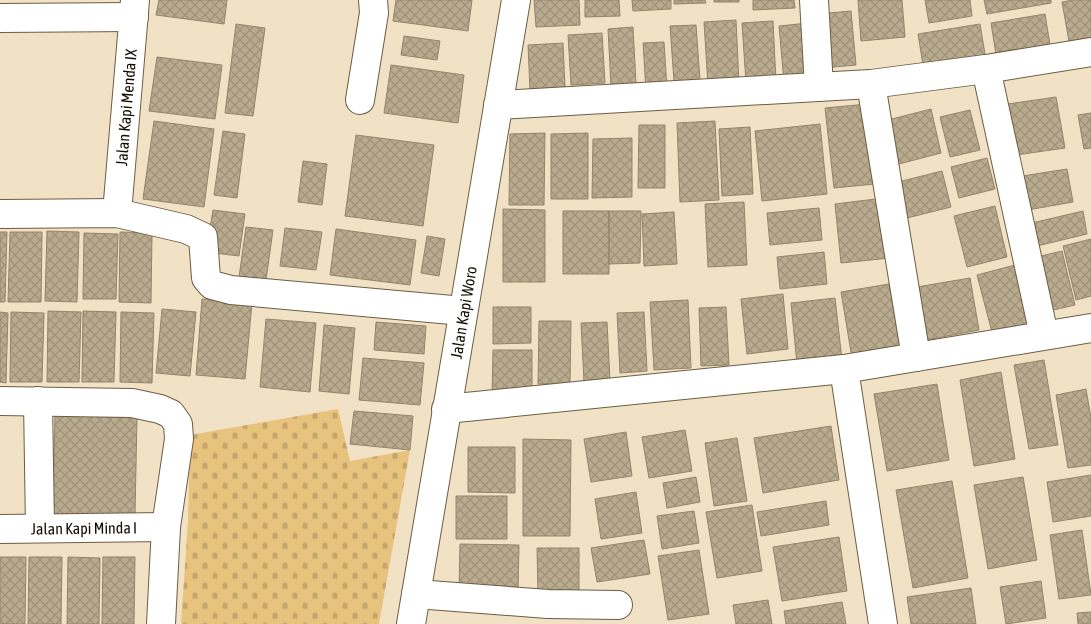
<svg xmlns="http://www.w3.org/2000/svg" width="1091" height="624" font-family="'Asap Condensed',sans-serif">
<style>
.cemetery{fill:url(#cemetery-stones)}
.building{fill:url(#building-cross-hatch);stroke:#93846a}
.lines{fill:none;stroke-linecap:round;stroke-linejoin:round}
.street-casing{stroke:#6b5d44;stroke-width:30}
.secondary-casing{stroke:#6b5d44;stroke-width:30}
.street{stroke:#fff;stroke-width:28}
.secondary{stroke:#fff;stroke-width:28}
.labels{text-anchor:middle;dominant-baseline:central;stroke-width:5;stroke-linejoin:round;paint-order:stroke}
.street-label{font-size:16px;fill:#130e05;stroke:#fdf0d8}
</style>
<defs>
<pattern id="cemetery-stones" width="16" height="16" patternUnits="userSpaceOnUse" patternTransform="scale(1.25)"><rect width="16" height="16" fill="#e8c37e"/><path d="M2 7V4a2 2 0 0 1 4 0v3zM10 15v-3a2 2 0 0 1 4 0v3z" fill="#c6a66b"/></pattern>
<pattern id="building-cross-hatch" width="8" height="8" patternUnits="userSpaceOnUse" patternTransform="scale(1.25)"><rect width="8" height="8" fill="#baab8f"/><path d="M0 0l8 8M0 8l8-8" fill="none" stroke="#9f927a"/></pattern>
</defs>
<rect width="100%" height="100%" fill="#f2e2c5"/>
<path class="cemetery" d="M338 409 350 461 410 450 379 624H181L188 522 190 435Z"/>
<path class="building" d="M159 0H227L224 24 156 15Z
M396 0H472L468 31 393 21Z
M534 0H579L580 25 536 27Z
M585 0H619L620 16 585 17Z
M632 0H671V9L633 11Z
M674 0H705L706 3 674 4Z
M714 0H739V2H714Z
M753 0H794L795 8 753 10Z
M858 0H902L905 37 861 41Z
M925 0H970L972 16 929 23Z
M984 0H1051V3L987 14Z
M1073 0H1091V43L1070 47 1062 2Z
M851 11 856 65 823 68 818 14Z
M1045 14 1051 51 997 61 991 23Z
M736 20 739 84 708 86 704 22Z
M773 21 776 82 746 83 742 23Z
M808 23 812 79 784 82 779 26Z
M236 24 265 28 253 116 225 113Z
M980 24 986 60 924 71 918 34Z
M696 25 700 80 674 81 670 26Z
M633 27 636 84 611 86 608 29Z
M602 33 605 83 571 85 568 35Z
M404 36 440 41 437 60 401 55Z
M664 42 667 89 646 91 643 43Z
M563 43 565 87 530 90 528 45Z
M157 57 222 65 215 119 149 111Z
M391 65 464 75 458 123 384 113Z
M1056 97 1065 148 1016 155 1008 104Z
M867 104 875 184 834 188 825 108Z
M931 109 941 153 895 165 884 121Z
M970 110 980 150 950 157 940 117Z
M1091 113V148L1084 149 1078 115Z
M154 121 214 129 204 207 143 199Z
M715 121 719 200 680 202 677 123Z
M820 124 827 194 762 201 755 131Z
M639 125H665V188H638Z
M750 127 753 194 722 196 719 129Z
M223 131 245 134 237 198 214 195Z
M545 133 544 205H509L510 134Z
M588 133V199H551V134Z
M356 135 434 145 423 226 345 216Z
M632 138V197L592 198 593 139Z
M987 158 995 189 959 198 951 167Z
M303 161 327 164 322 205 298 202Z
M1067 169 1073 202 1022 211 1016 177Z
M942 171 951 207 907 218 898 182Z
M884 198 890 258 841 263 835 204Z
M744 202 747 265 708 267 705 204Z
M995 206 1007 257 967 267 954 216Z
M819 208 822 240 770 245 767 213Z
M503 209 545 210V282H503Z
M213 210 245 214 239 256 206 252Z
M563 211H609V274H563Z
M609 211H641L640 263 609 264Z
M1083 211 1087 234 1037 246 1032 223Z
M674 212 677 264 644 266 642 214Z
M246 227 273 230 266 280 239 277Z
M285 228 322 232 316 270 280 266Z
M336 229 416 240 410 285 330 275Z
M47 231 79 232 77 302 45 301Z
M0 232H7L5 302H0Z
M10 232H42L41 302H8Z
M120 232 152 233 151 303 119 302Z
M84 233 118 234 116 299H83Z
M427 236 445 239 439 276 421 273Z
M1091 239V296L1076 300 1063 246Z
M1062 251 1075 305 1049 311 1037 257Z
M824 252 827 284 780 289 777 257Z
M1015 265 1030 327 993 336 977 275Z
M970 278 979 330 921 341 911 288Z
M889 284 901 349 852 358 841 292Z
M783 294 788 349 747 354 741 299Z
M835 298 842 360 797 364 791 303Z
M202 299 252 303 245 379 196 375Z
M688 300 691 368 654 370 650 302Z
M493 307H531V343L493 344Z
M726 307 729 365 701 366 699 308Z
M162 309 196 312 190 376 156 373Z
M48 311 81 312 79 382H47Z
M83 311 116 312 114 382H82Z
M0 312 8 313 6 383 0 382Z
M11 312 44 313 42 382H10Z
M121 312 154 313 152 383 120 382Z
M644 312 647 371 620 373 617 313Z
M266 319 316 323 310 392 260 387Z
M539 321H571L570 384H538Z
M376 322 426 326 424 354 374 350Z
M607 322 610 381 584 382 581 323Z
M324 325 355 328 349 394 319 391Z
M493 350H532V397H492Z
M363 358 424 363 420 405 359 400Z
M1044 360 1058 445 1029 449 1014 365Z
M1001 372 1015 459 974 466 960 380Z
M937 384 949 460 887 471 874 394Z
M1086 389 1091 418V465L1068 468 1056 395Z
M354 411 413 416 410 450 350 444Z
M55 415 137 416 135 516 53 515Z
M831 426 839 480 763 493 754 438Z
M685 430 692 471 649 478 642 437Z
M626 432 632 476 591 482 584 439Z
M737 438 747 501 714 506 705 443Z
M523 439 571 440 570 536H523Z
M468 447H515V493L468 492Z
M1091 475V516L1053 522 1047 482Z
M696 477 700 502 667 508 663 483Z
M1023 477 1037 560 988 569 974 485Z
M952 481 968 578 913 588 896 490Z
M636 492 642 533 601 539 595 499Z
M456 496H507V539H456Z
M826 501 829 525 761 536 757 512Z
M752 505 762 571 717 578 706 512Z
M694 511 699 543 662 549 657 516Z
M1082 530 1091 595 1059 599 1050 535Z
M839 537 847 591 782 601 773 547Z
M644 540 650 574 597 582 591 548Z
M460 544 519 545 518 592 459 591Z
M537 548H579V595H538Z
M699 550 709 614 668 620 658 556Z
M0 557H26L25 624H0Z
M29 557H62L61 624H28Z
M68 557 100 558 99 624H67Z
M103 557H135L134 624H102Z
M1041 581 1046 618 1006 624 1000 587Z
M971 588 976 624H911L907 597Z
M768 600 772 624H736L733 605Z
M842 602 846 624H786L784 611Z
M1091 612V624H1078L1077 613Z"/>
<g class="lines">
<g class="street-casing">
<g id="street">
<path d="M814 0 819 87"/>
<path d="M0 18 134 17"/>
<path d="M986 69 1044 335"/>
<path d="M871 84 916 357"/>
<path d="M360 100 374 13 373 0"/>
<path d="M498 105 871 84 986 69 1091 52"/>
<path id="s1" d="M117 213 135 0"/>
<path d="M0 214 117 213 186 229 203 237 206 278 212 285 231 290 463 311"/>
<path d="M844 369 883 624"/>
<path d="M0 401 132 403 160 409 171 414 178 424 179 439 166 527 161 624"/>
<path d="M38 401 40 528"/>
<path d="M446 409 844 369 1091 328"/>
<path id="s2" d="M0 529 166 527"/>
<path d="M416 594 548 604 618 605"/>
</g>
</g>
<g class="secondary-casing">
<g id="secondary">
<path id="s3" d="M411 624 516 0"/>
</g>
</g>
<use href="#street" class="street"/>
<use href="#secondary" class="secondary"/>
</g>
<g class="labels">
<g class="street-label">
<text stroke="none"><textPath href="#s1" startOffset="106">Jalan Kapi Menda IX</textPath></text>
<text stroke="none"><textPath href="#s3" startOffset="316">Jalan Kapi Woro</textPath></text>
<text stroke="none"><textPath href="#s2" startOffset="84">Jalan Kapi Minda I</textPath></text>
</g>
</g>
</svg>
